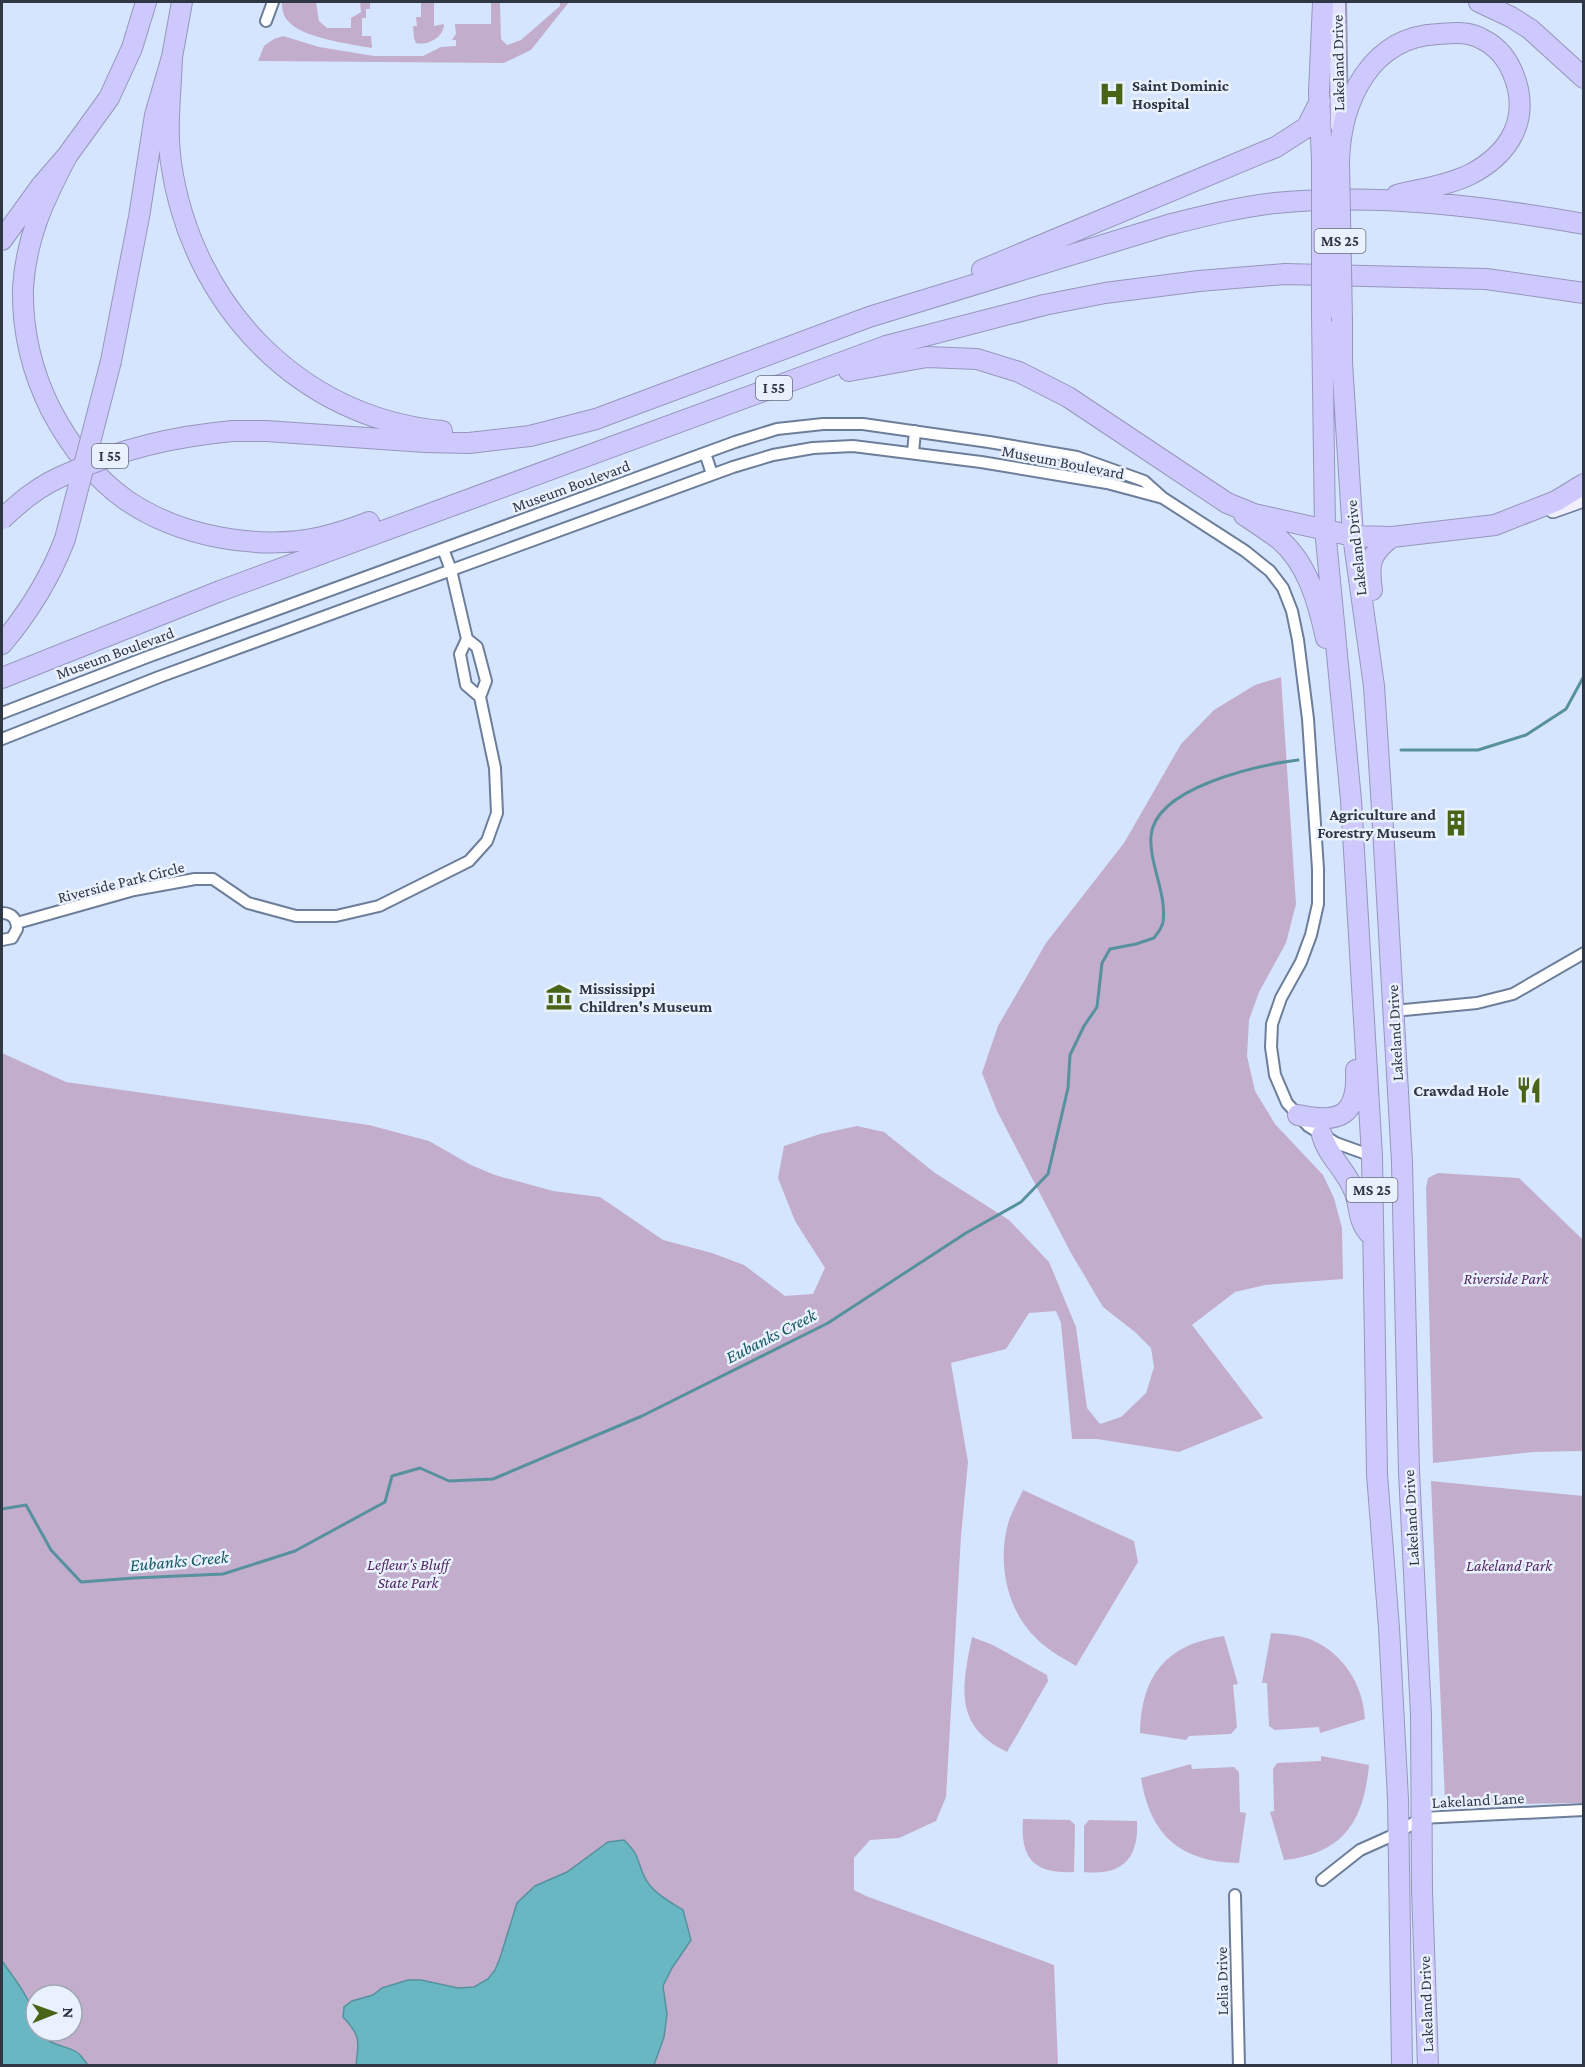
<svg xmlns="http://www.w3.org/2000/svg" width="1585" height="2067" font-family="'Crimson Pro',serif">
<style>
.green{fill:#c2adcc}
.water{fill:#68b7c3;stroke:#57919d;stroke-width:1.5}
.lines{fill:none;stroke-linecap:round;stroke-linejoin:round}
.stream{stroke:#57919d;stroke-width:3}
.street-casing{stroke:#6d7e9a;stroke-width:14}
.secondary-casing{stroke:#6d7e9a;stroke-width:18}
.primary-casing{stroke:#9696bc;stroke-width:20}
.highway-casing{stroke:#9696bc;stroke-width:22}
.street{stroke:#fff;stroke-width:10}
.secondary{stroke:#f0effe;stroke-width:15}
.primary{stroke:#e1dffe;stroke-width:16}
.highway{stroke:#cdc9fd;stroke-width:20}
.highway-bridge-casing{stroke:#9696bc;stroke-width:22;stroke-linecap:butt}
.highway-bridge{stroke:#cdc9fd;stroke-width:20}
.labels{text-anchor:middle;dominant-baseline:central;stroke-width:5;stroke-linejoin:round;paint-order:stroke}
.shield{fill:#eaf1fe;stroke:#686f7c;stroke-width:1.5}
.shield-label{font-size:15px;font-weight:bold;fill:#303744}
.street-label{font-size:16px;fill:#303744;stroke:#eaf1fe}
.poi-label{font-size:16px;font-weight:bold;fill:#303744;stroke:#eaf1fe;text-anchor:start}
.park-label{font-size:16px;font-style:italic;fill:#532865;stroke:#eaf1fe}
.water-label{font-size:18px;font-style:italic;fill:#155962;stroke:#eaf1fe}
</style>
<rect width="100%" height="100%" fill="#d6e5fe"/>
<path class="green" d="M282 2H316L319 21 327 28H351V18L361 12 360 2H370V9H366V18H362V36H371L372 48C350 44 301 38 287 20 283 15 282 9 282 2Z
M421 2H434V26L444 24C444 37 428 46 416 43L414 38 413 26H417L416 17H421Z
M491 2H500L501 39 507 45 521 40 560 6V2H569L531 50 504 63 258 61 264 46 274 39 283 36 319 47 374 56H423L441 47 456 46V40H452L456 34 455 24H491Z
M1281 677 1296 904 1286 943 1259 992 1249 1020 1247 1056 1255 1091 1275 1124 1323 1175 1334 1198 1342 1228 1343 1279 1265 1285 1235 1292 1192 1325 1263 1418 1179 1452 1097 1439H1072L1061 1323 1056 1311 1029 1313 1006 1349 951 1363 968 1462 961 1536 946 1797 936 1821 899 1838 870 1840 854 1858V1890L866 1896 1054 1965 1058 2065 88 2066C85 2062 82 2056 78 2053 66 2044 48 2047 39 2031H72V1995H36V2022L25 1994 2 1961V1053L66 1082 369 1125 429 1141 471 1165 495 1175 553 1191 600 1197 663 1240 712 1253 744 1265 785 1296 813 1294 825 1268 795 1221 778 1178 784 1146 820 1134 857 1126 884 1132 935 1173 1009 1220 1049 1262 1076 1327 1087 1408 1100 1424 1121 1417 1146 1393 1154 1367 1151 1348 1135 1332 1103 1307 1071 1253 997 1111 982 1073 998 1026 1046 943 1124 843 1181 744 1214 710 1255 685Z
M1438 1173 1519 1178 1583 1240V1451L1533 1452 1433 1463 1426 1188 1428 1178Z
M1431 1481 1583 1496V1803L1492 1804 1445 1801Z
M1023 1490 1134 1541 1138 1562 1076 1666C1063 1658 1049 1651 1038 1640 1007 1612 997 1563 1008 1524 1011 1513 1018 1501 1023 1490Z
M1271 1633C1284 1634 1300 1635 1312 1640 1344 1654 1363 1685 1365 1719L1320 1733 1319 1727 1275 1730 1269 1726 1267 1683H1262Z
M1224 1636 1238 1684 1233 1685 1237 1727 1231 1734 1189 1736 1186 1740 1140 1733C1141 1676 1166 1644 1224 1636Z
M972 1637 993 1645 1047 1675 1048 1681 1007 1752C953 1726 962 1687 972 1637Z
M1321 1756 1369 1765C1364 1821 1343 1854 1284 1860L1270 1812 1274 1811 1273 1769 1277 1763 1321 1761Z
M1191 1764 1192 1769 1234 1767 1239 1772 1240 1812 1246 1813 1239 1863C1180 1862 1150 1835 1141 1778Z
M1023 1819 1070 1820 1075 1825 1074 1872C1034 1874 1020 1859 1023 1819Z
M1089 1820 1137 1821C1139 1859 1122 1876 1084 1872V1826Z"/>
<path class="water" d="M624 1840C640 1856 636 1858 644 1876 651 1892 670 1902 683 1910L691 1940 672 1968 663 1986 667 2014 664 2037 654 2065H356C359 2041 361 2036 343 2017L344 2007 352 2001 373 1995 382 1988 408 1980H421L458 1988 474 1987 488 1979 495 1970 500 1958 517 1903 535 1886 567 1872 608 1842Z
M2 1961C16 1981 36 2004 36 2031H39C48 2047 66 2044 78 2053 82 2056 85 2062 88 2065H2Z"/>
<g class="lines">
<path class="stream" d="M1401 750H1478L1526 735 1566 709 1584 676
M2 1509 26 1505 51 1550 81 1582 134 1578 223 1574 295 1551 385 1502 392 1476 420 1468 449 1481 493 1479 642 1416 828 1323 966 1233 1021 1202 1048 1174 1068 1088 1070 1055 1084 1026 1097 1007 1102 963 1110 949 1136 944 1154 938C1157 934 1162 928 1163 922 1167 893 1149 864 1151 836 1155 787 1259 765 1298 760"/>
<g class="street-casing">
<path id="street" d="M266 21 273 2
M705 453 712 474
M913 453 915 431
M467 639 460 654 466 685 480 697
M2 713 150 656 735 442 777 429 823 424H863L989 442 1077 457 1144 481 1163 498 1245 551 1270 571 1283 588 1292 611 1298 640 1308 719 1318 869V904L1311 935 1301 962 1281 998 1272 1024 1271 1047 1275 1075 1287 1103 1308 1126 1336 1143 1372 1156
M2 739 159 677 733 467 773 455 813 448 853 446 981 462 1107 483 1163 498
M2 913C12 913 17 919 17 929L12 938 2 940
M17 923 134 890 195 879H213L248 903 296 916H336L379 906 469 861 487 841 497 813 495 768 480 697 486 681 477 647 467 639 451 570 443 549
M1394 1011 1477 1003 1513 994 1584 953
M1322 1880 1360 1850 1398 1833 1421 1818 1584 1810
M1235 1895 1239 2066"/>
</g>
<g class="secondary-casing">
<path id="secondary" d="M1553 510 1584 499"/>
</g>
<g class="primary-casing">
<path id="primary" d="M1337 2 1339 126"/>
</g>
<g class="highway-casing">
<path id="highway" d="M1479 2 1511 17 1530 29 1584 78
M172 57C171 92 166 128 171 163 191 303 298 418 442 431
M67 156C44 200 26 237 23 288 22 331 32 372 51 410 69 444 95 478 126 500 180 537 259 551 322 537 338 533 354 528 369 522
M1322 161 1319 92 1323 2
M1339 161C1341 101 1370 37 1438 34 1453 33 1468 31 1482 39 1503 49 1513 68 1518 89 1526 127 1505 156 1471 174 1449 185 1421 189 1397 195
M2 240 41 186 67 156 109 98 132 48 146 2
M982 270 1276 147 1307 127 1320 101
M1322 315 1325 529 1351 800 1372 1156 1377 1474 1389 1628 1398 1799 1402 2066
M1342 321V362L1353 536 1374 686 1381 793 1402 1162 1409 1472 1421 1715 1422 1890 1428 2066
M111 361 139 217 155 115 172 57 182 2
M849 371 927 357 977 359 1019 372 1068 397 1227 503 1254 514 1353 536 1392 537 1495 525 1556 501 1584 484
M233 431H266L425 442 469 443 530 436 596 419 869 317 1168 225C1204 216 1239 207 1275 203 1379 193 1482 206 1584 224
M1244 515C1256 523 1268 531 1279 539 1308 564 1318 602 1326 638
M1372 590C1368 564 1370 553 1392 537
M2 644C29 612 50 578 65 539
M2 678 220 591 886 346 1044 305 1105 293 1199 281 1285 274 1486 279 1584 293
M1298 1115C1340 1124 1358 1116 1356 1070
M1322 1135C1327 1156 1347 1170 1355 1193 1360 1207 1358 1221 1369 1233"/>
</g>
<use href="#street" class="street"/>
<use href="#secondary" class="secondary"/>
<use href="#primary" class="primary"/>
<use href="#highway" class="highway"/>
<g class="highway-bridge-casing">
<path id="highway-bridge" d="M1339 161 1342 321
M1322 315V161
M2 519C11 511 20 502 30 495 43 485 59 477 74 471 125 447 177 436 233 431
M65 539 111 361"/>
</g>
<use href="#highway-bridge" class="highway-bridge"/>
</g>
<defs>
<g id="hospital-bare" transform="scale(2.07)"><path d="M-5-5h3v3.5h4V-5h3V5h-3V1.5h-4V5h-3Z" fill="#486417" stroke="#eaf1fe" stroke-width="2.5" paint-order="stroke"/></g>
<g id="building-bare" transform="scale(2.07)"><path d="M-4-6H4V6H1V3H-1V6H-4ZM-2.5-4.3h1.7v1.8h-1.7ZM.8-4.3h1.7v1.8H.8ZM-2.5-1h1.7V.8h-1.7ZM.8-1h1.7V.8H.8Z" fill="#486417" stroke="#eaf1fe" stroke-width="2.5" paint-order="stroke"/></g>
<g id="museum-bare" transform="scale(2.07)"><path d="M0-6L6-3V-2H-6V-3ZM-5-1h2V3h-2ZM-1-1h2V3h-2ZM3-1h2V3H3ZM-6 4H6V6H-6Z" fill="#486417" stroke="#eaf1fe" stroke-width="2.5" paint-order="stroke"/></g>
<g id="restaurant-bare" transform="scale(2.07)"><path d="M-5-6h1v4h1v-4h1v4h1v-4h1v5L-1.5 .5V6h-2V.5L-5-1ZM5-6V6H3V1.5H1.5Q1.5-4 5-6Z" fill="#486417" stroke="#eaf1fe" stroke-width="2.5" paint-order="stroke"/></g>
</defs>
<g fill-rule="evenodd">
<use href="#hospital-bare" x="1112" y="94"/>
<use href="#building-bare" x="1456" y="823"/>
<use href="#museum-bare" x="559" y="997"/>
<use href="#restaurant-bare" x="1529" y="1090"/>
</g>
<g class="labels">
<g class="shield">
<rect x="1314.5" y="229" width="51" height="24" rx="4.5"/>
<rect x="756" y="376" width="36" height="24" rx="4.5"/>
<rect x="92" y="444" width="36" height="24" rx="4.5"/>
<rect x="1346.5" y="1178" width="51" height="24" rx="4.5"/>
</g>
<g class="shield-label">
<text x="1340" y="241">MS 25</text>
<text x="774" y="388">I 55</text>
<text x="110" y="456">I 55</text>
<text x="1372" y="1190">MS 25</text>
</g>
<g class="street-label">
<text transform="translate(1338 63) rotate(-91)">Lakeland Drive</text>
<text transform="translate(1063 462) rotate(11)">Museum Boulevard</text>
<text transform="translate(571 486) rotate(-20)">Museum Boulevard</text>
<text transform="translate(1356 548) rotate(-96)">Lakeland Drive</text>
<text transform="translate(115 653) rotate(-20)">Museum Boulevard</text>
<text transform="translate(121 882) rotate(-14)">Riverside Park Circle</text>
<text transform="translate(1395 1033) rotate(-93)">Lakeland Drive</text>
<text transform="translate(1411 1518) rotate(-93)">Lakeland Drive</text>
<text transform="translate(1478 1800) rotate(-3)">Lakeland Lane</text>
<text transform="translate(1222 1981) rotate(-91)">Lelia Drive</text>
<text transform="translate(1426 2004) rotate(-92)">Lakeland Drive</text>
</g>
<g class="poi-label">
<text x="1132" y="85">Saint Dominic<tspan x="1132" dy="18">Hospital</tspan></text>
<text x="1436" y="814" text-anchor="end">Agriculture and<tspan x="1436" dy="18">Forestry Museum</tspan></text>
<text x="579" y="988">Mississippi<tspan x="579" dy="18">Children's Museum</tspan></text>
<text x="1509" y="1090" text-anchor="end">Crawdad Hole</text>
</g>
<g class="park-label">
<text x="1506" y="1278">Riverside Park</text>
<text x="408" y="1564">Lefleur's Bluff<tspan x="408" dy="18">State Park</tspan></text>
<text x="1509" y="1565">Lakeland Park</text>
</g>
<g class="water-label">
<text transform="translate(771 1336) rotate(-27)">Eubanks Creek</text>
<text transform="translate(179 1561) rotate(-5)">Eubanks Creek</text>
</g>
</g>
<rect width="1585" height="2067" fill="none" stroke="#303744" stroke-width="6"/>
<g transform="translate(54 2013) rotate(89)"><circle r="28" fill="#eaf1fe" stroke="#a0a7b4" stroke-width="1.5"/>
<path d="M0-4.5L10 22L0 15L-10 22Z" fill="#486417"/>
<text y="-9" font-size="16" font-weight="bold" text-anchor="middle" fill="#303744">N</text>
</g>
</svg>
